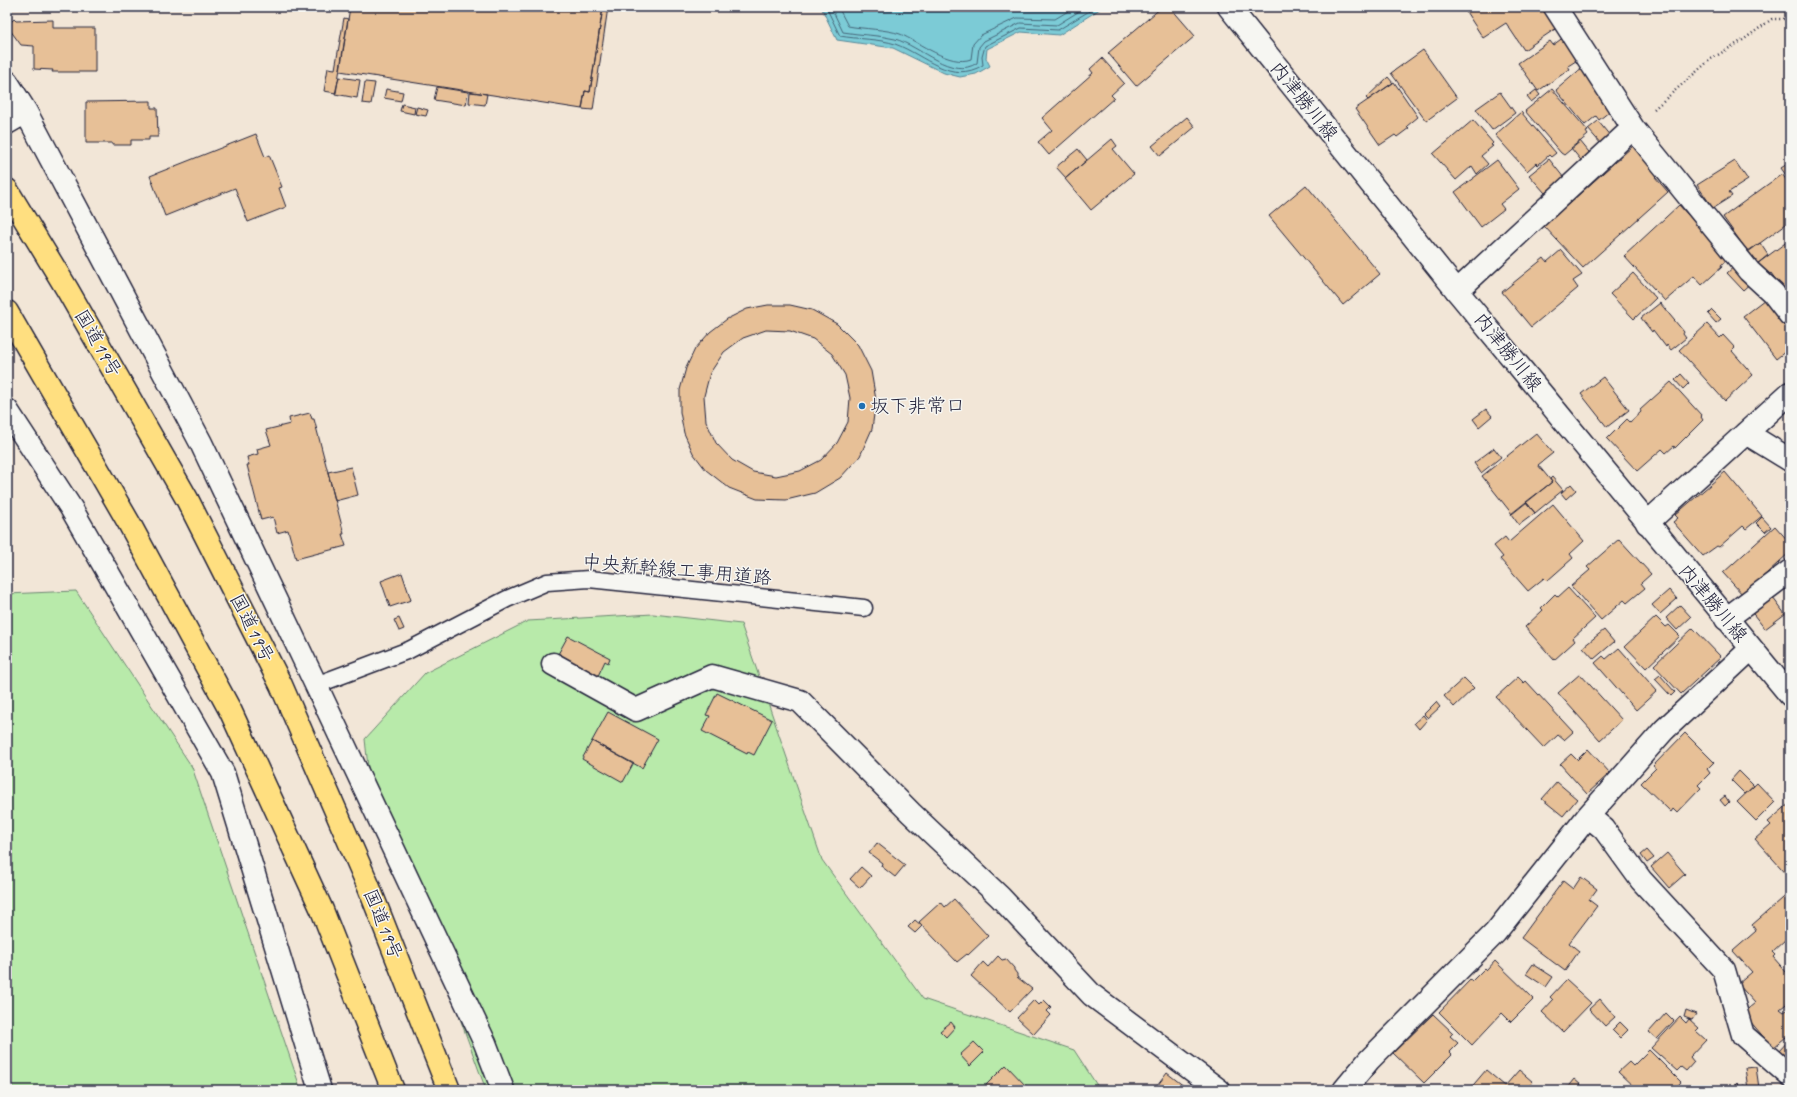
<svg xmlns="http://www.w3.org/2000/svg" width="1797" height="1097" font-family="Caveat,'Klee One',sans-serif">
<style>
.green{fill:#b8eaaa;stroke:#6d8672}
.water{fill:#7bcbd6;stroke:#578798}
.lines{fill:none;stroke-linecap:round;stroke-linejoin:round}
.shore{stroke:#466679;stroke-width:1}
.building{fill:#e7c097;stroke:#22223b;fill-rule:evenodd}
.lane-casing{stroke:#22223b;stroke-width:19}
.street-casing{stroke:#22223b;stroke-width:25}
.secondary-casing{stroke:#22223b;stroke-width:25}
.highway-casing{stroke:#22223b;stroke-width:25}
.path{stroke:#22223b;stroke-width:2.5;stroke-dasharray:1 3;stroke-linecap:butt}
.lane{stroke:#f6f6f2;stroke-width:16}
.street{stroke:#f6f6f2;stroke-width:22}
.secondary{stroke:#f6f6f2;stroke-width:22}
.highway{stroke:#ffdf80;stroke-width:22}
.poi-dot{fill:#1f6fb2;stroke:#f6f6f2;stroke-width:1.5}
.labels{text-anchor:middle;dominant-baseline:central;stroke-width:3;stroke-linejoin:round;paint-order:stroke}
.street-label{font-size:19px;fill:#22223b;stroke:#f6f6f2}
.poi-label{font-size:19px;fill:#22223b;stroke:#f6f6f2;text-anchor:start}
</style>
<rect width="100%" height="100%" fill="#f2e6d7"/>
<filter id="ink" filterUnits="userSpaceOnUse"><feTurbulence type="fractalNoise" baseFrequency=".025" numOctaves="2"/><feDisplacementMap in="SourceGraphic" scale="8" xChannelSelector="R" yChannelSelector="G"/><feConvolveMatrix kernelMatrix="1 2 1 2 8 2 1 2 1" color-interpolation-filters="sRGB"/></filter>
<g filter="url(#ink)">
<path class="green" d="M76 591 192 767 301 1090H7V594Z
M653 614 741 624 822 860 923 999 1074 1050 1100 1090H486L446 980 375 832 365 739 425 673 528 621Z"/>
<path class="water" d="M821 7H1103L1059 35 1021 32 987 49 986 58 990 66 976 74 960 77 944 73 893 48 837 40Z"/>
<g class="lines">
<path class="shore" d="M826 7 840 36C856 39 881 39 895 44 925 55 951 85 983 65L982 57 985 46 1021 28 1058 30 1096 7
M831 7 843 32C860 35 879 35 895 39 920 46 952 80 977 63L979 47 984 41 1020 23 1057 25 1086 7
M838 7 848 26C863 29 886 29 900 34 919 42 950 67 971 59L973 44 981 35 1017 18 1055 19 1075 7"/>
</g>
<path class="building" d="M350 7H603L590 92 585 91 582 109 340 71Z
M603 7H608L593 110 582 109 585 91 590 92Z
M1162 7H1170L1195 36 1136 86 1108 53Z
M1463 7H1549L1561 25 1524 50 1506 23 1483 38Z
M344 18 348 19 336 93 324 91 328 68 335 69Z
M14 19 16 21 53 20V28H95V72H52L53 70 34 69V46L21 45 7 26Z
M1564 37 1579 59 1568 66 1570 69 1538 91 1518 63 1550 41 1553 45Z
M1423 50 1457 98 1426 121 1391 73Z
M1102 58 1124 83 1111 95 1114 98 1049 155 1038 142 1052 130 1042 118 1093 73 1090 69Z
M1584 66 1608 95 1601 101 1610 111 1599 120 1596 116 1585 125 1556 90Z
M339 77 360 80 357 98 335 94Z
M1388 77 1393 83 1368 100 1366 98Z
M365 82 375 83 371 104 362 103Z
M1394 82 1418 117 1407 126 1409 128 1397 137 1395 135 1380 145 1355 109Z
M437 87 468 92 466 105 434 100Z
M386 89 403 92 401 101 384 98Z
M1552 89 1588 131 1586 132 1588 135 1564 155 1561 153 1525 111Z
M1536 90 1540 95 1531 102 1527 97Z
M470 92 487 94 485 105 469 103Z
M1500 92 1515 113 1492 130 1476 109Z
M151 101V108H157L158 137H149V140H131V145H112V143H86V102Z
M402 104 415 107 414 114 400 111Z
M417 107 428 110 426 116 415 114Z
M1521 112 1556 153 1551 157 1549 155 1538 165 1536 163 1527 171 1495 135Z
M1187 117 1195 127 1160 156 1152 146Z
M1473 120 1493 143 1491 145 1493 146 1481 156 1488 164 1477 174 1472 166 1456 180 1433 154Z
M1598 121 1611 137 1602 145 1588 129Z
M256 134 265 157 269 155 282 187 279 188 286 207 248 222 235 188 165 216 150 176Z
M1112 139 1117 146 1113 149 1134 174 1091 210 1065 179Z
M1580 141 1593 157 1584 164 1571 148Z
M1633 146 1658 174 1655 177 1668 192 1583 268 1544 226Z
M1078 149 1087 160 1066 178 1056 167Z
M1549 159 1564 178 1545 193 1529 175Z
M1497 160 1519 189 1500 204 1504 209 1481 227 1455 192Z
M1735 161 1748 180 1729 192 1732 196 1713 208 1697 185Z
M1790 162V181L1781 168Z
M1782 174 1790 185V221L1748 252 1723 217Z
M1306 185 1380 274 1343 305 1269 216Z
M1679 205 1728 259 1721 265 1722 267 1702 285 1694 276 1665 301 1624 256Z
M1788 241 1790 243V290L1785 293 1771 273 1766 277 1757 264Z
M1760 243 1768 255 1757 264 1748 251Z
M1561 250 1582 275 1573 281 1578 288 1531 327 1502 292 1544 258 1547 262Z
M1737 264 1753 281 1743 290 1727 273Z
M1633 273 1656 298 1634 319 1610 294Z
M1769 296 1790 323V357L1786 351 1776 359 1743 316Z
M1660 303 1684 332 1683 334 1686 338 1671 350 1667 345 1666 347 1653 330 1652 332 1641 318Z
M768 305H790L812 310 837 324 858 345 871 371 876 400 872 429 860 456 840 478 815 493 786 500 757 499 729 488 706 470 693 453 684 433 680 412V390L686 368 695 349 710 332 727 319 747 309ZM766 330 790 331 813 339 832 354 845 375 850 398 848 422 837 443 821 460 800 471 776 476 753 472 732 460 716 443 706 421 704 396 710 373 724 352 743 338Z
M1712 310 1721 319 1716 323 1708 314Z
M1707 324 1720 338 1723 335 1735 348 1732 351 1753 375 1725 401 1679 350Z
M1681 374 1689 383 1683 389 1675 380Z
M1603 377 1629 410 1607 427 1581 394Z
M1671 382 1702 416 1701 417 1703 420 1675 448 1674 446 1666 453 1662 449 1637 471 1607 439 1627 419 1630 422 1641 412 1640 410Z
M1486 409 1492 416 1479 427 1473 419Z
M310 413 312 419H314L344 534H342L346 546 296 559 288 530 277 533 273 517 261 520 247 465H249L247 457 258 454 257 449 271 445 266 430 290 424 289 418Z
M1536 433 1553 453 1538 465 1552 482 1512 514 1482 476Z
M1494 448 1501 457 1481 473 1474 463Z
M351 467 358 495 335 501 328 472Z
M1725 472 1762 516 1746 529 1743 526 1719 547 1717 546 1703 556 1673 522 1678 518 1675 515Z
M1552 477 1563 490 1535 513 1526 502 1552 482 1550 479Z
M1571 484 1576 490 1566 499 1561 493Z
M1526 502 1535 513 1519 525 1511 514Z
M1553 504 1584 541 1570 554 1573 558 1547 581 1544 578 1528 591 1500 559 1503 557 1494 546 1505 537 1509 542Z
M1762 517 1771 527 1765 532 1756 523Z
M1775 526 1790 543V552L1743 595 1723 573Z
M1619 539 1651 574 1641 583 1645 588 1627 603 1624 600 1601 620 1571 586 1590 570 1587 567Z
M402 573 411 600 390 607 381 581Z
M1568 588 1595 618 1573 638 1575 641 1554 660 1525 627 1543 610 1541 608 1555 594 1558 597Z
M1669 590 1677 599 1660 614 1652 605Z
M1770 594 1785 614 1765 629 1750 610Z
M1680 605 1691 617 1677 630 1666 618Z
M1656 617 1666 627 1669 625 1680 636 1646 668 1625 646Z
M399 618 404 629 399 631 394 620Z
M1693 628 1721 657 1681 694 1654 665Z
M1604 630 1614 642 1594 659 1583 647Z
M568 636 610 658 608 663 605 661 597 678 557 656Z
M1619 648 1657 691 1636 710 1595 663 1603 656 1606 659Z
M1580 674 1622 720 1600 740 1558 693Z
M1660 675 1675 692 1671 696 1655 679Z
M1518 677 1524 683 1526 681 1573 732 1564 740 1558 735 1544 748 1496 697Z
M1464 678 1474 688 1454 707 1444 696Z
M717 693 772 720 754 755 748 752 747 754 702 731 710 716 706 715Z
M1436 702 1440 707 1428 718 1424 714Z
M608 712 658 739 642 768 592 741Z
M1423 715 1427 720 1419 729 1414 723Z
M1685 733 1714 762 1707 769 1710 773 1698 785 1701 788 1677 813 1673 809 1671 812 1641 783 1656 768 1653 766Z
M592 741 633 764 623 782 582 759Z
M1588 749 1610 773 1587 794 1560 764 1571 754 1577 760Z
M1739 771 1754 786 1745 794 1731 780Z
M1557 782 1577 799 1563 816 1542 799Z
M1757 783 1775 802 1756 821 1737 802Z
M1725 796 1729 802 1725 806 1720 800Z
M1790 803V878L1755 839 1771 825 1768 822Z
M877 843 905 865 895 877 881 866 882 863 869 853Z
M1647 850 1654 858 1647 863 1641 855Z
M1667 853 1685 874 1669 888 1651 867Z
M861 867 871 876 860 888 850 879Z
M1581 877 1597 889 1589 900 1597 906 1569 943 1579 951 1565 971 1521 938 1563 881 1573 889Z
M1790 892V943L1786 939 1772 952 1775 955 1773 957 1787 973 1790 971V1001L1780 1009 1784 1012 1790 1008V1038L1788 1040 1786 1037 1773 1048 1743 1013 1755 1003 1738 984 1752 972 1733 951 1756 931 1752 925Z
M954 899 988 936 968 955 967 954 957 962 919 922 941 902 945 907Z
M915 920 922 926 915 933 908 927Z
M998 956 1002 960 1006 959 1014 968V970L1017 974V977L1032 989 1010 1012 971 976 983 962 988 967Z
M1495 961 1534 999 1511 1022 1502 1013 1472 1045 1439 1012 1471 979 1472 981 1485 968 1487 970Z
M1533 964 1553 977 1546 987 1526 974Z
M1566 980 1591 1003 1563 1032 1542 1012 1553 1000 1550 997Z
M1600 999 1615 1017 1605 1026 1589 1009Z
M1034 1000 1039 1005 1044 1000 1051 1007 1047 1011 1051 1015 1034 1034 1017 1018Z
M1686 1010 1696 1014 1692 1020 1684 1017Z
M1666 1013 1674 1021 1657 1039 1649 1032Z
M1433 1014 1453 1033 1450 1036 1458 1043 1449 1052 1452 1055 1424 1083 1393 1053Z
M1680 1017 1686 1023 1689 1019 1699 1028 1696 1031 1706 1040 1690 1057 1694 1062 1686 1071 1681 1067 1677 1071 1651 1048Z
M951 1022 955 1027 946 1037 940 1031Z
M1620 1022 1628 1030 1620 1038 1612 1030Z
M1790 1039V1064L1778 1052Z
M974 1042 984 1052 970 1066 960 1055Z
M1649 1050 1681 1082 1674 1090H1637L1618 1072 1629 1062 1633 1066Z
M1006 1065 1027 1087 1023 1090H988L985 1086Z
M1756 1067 1759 1088 1748 1089 1745 1068Z
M1486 1070 1505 1086 1519 1070 1533 1082 1526 1090H1469Z
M1167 1073 1189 1090H1154Z
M1574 1079 1581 1085 1578 1089 1579 1090H1565Z
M1737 1083 1741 1087 1744 1085 1749 1090H1730Z"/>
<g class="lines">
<g class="lane-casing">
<path id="lane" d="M316 685 409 650 507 599 547 582 589 579 864 608"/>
</g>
<g class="street-casing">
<path id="street" d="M1555 7 1633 128 1749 271 1773 293 1790 315
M7 82 26 112 201 443 316 685 485 1043 503 1090
M7 123 26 112
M1457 291 1633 128
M7 410 71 508 223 773 320 1090
M1746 433 1790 460
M1647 523 1790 393
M1726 619 1790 571
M553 664 636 710 712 676 800 701 911 813 1000 897 1092 995 1219 1090
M1588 816 1604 829 1641 880 1724 970 1743 1035 1790 1076
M1344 1090 1369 1060 1495 933 1588 816 1664 730 1751 649"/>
</g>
<g class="secondary-casing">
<path id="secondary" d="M1229 7 1457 291 1790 695"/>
</g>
<g class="highway-casing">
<path id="highway" d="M7 190 67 289 187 499 281 685 368 885 449 1090
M7 312 129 523 231 712 322 910 393 1090"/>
</g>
<path class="path" d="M1654 109 1711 59 1743 40 1772 19H1785L1790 24"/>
<use href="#lane" class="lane"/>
<use href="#street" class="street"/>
<use href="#secondary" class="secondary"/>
<use href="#highway" class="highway"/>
</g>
</g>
<circle class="poi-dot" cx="862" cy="406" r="4"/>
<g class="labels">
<g class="street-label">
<text transform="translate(1304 101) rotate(51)">内津勝川線</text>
<text transform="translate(98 343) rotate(60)">国道19号</text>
<text transform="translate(1508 352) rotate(51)">内津勝川線</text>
<text transform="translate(677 570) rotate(5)">中央新幹線工事用道路</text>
<text transform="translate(1713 603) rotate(50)">内津勝川線</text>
<text transform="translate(252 628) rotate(63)">国道19号</text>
<text transform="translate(383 924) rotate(68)">国道19号</text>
</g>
<g class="poi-label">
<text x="870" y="406">坂下非常口</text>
</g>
</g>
<rect width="1797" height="1097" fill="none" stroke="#f6f6f2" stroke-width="24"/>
<rect x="12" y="12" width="1773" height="1073" fill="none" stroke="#22223b" stroke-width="1.5" filter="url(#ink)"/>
</svg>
